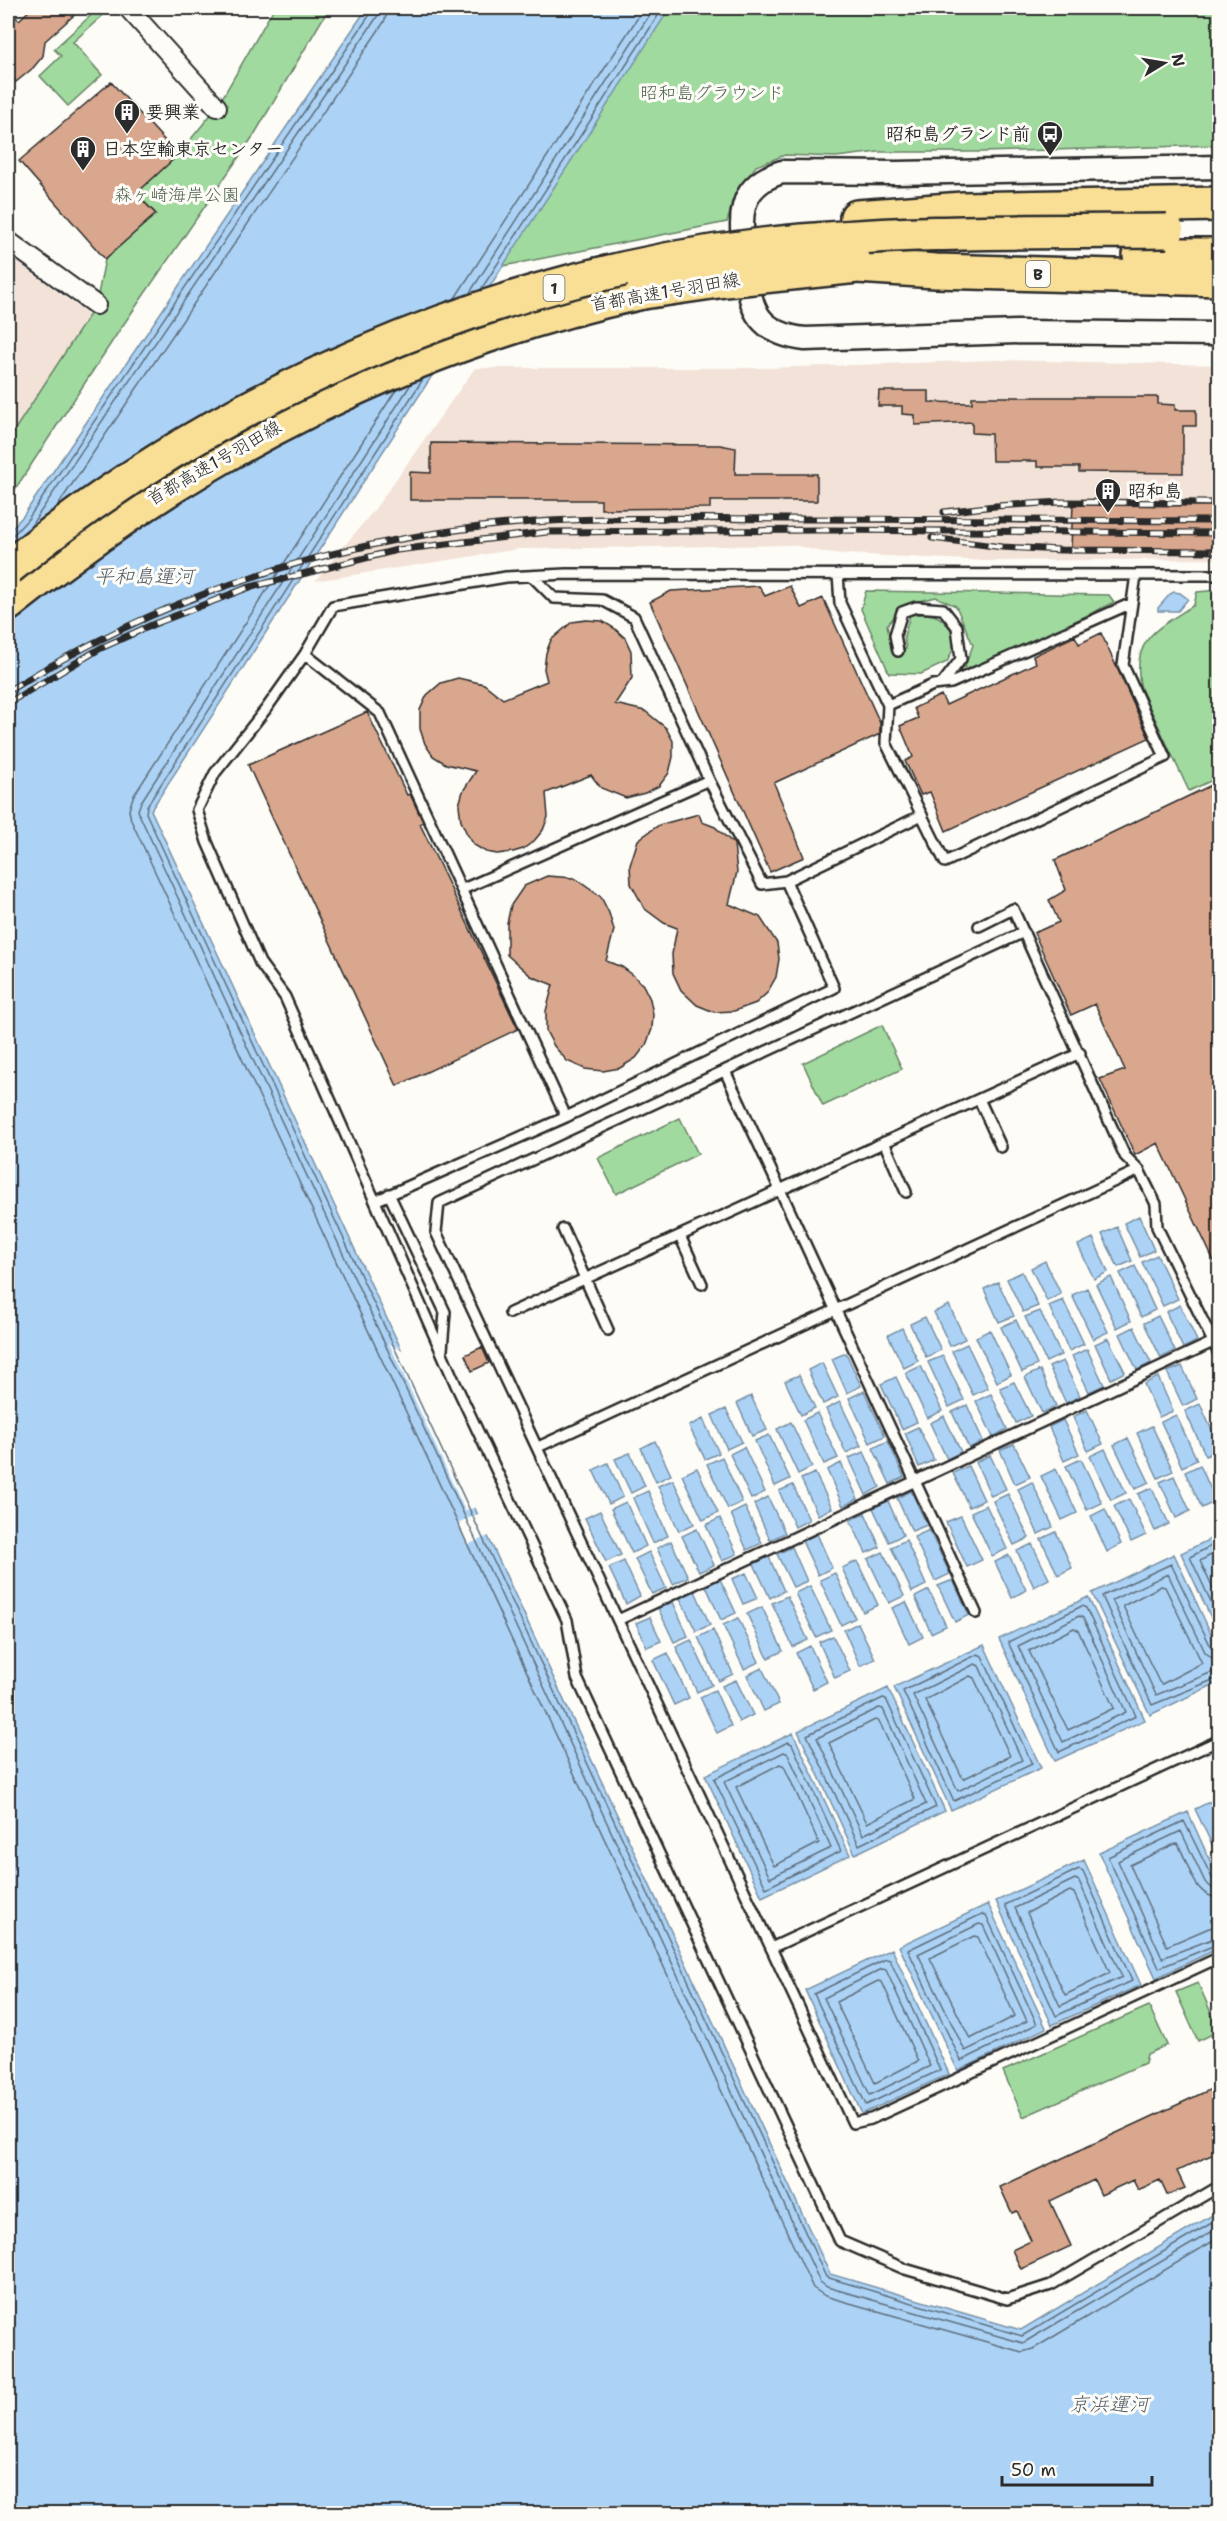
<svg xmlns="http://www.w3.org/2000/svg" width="1227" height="2521" font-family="'Shantell Sans','Klee One',sans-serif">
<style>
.built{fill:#f2e2d7}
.green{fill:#a1da9f;stroke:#668265;stroke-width:1.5}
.water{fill:#acd3f6;stroke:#7890a5;stroke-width:1.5}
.pier{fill:#fdfcf7}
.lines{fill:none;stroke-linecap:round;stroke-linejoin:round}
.shore{stroke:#5f6e7c;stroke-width:1.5}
.building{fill:#d9a78d;stroke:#2b2b2b;stroke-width:1.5}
.service-casing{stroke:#2b2b2b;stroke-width:14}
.minor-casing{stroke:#2b2b2b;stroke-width:22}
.tertiary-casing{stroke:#2b2b2b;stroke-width:27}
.motorway-casing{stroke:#2b2b2b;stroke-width:38}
.service{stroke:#fdfcf7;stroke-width:9}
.minor{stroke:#fdfcf7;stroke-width:18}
.tertiary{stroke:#fdfcf7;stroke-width:22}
.motorway{stroke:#f9df96;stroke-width:33}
.rail-casing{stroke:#2b2b2b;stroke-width:7}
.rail{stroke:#fdfcf7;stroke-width:4.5;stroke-dasharray:14;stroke-linecap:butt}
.motorway-bridge-casing{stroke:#2b2b2b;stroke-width:38;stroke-linecap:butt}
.motorway-bridge{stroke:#f9df96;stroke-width:33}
.labels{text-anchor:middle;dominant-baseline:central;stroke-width:6;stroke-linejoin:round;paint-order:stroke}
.shield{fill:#fdfcf7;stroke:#6a6a68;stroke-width:1.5}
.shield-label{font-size:16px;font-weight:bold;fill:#2b2b2b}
.park-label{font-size:18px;fill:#4e604e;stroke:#fdfcf7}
.poi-label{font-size:18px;font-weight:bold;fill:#2b2b2b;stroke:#fdfcf7;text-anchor:start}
.street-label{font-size:18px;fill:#2b2b2b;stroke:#fdfcf7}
.water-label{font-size:20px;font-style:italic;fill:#525d68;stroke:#fdfcf7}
</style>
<rect width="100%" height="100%" fill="#fdfcf7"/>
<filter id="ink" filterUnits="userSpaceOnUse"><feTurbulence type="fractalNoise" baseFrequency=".0167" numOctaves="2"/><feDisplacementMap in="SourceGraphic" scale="12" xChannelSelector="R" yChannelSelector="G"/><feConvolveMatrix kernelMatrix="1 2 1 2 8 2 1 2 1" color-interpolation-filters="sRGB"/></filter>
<g filter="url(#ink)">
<path class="built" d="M8 255 89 315 8 440Z
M997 360 1219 365V559L989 561 827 553 794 545 519 549 315 581 375 509 475 368H769Z"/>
<path class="green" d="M99 8H111L73 42 102 75 68 106 40 76 61 56 54 49Z
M274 8H329L254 135 119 331 8 500V440L96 305 105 259 156 214 136 193 178 155 217 107Z
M667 8H1219V145L982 152H878L836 157 785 155 756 166 736 193 727 222 488 269Z
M1219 590V777L1189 791 1141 689C1130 639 1157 629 1194 605L1197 592Z
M866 591 1109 595 1114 602 979 669 963 672 973 645 956 606 936 597 906 604 887 625 892 651 906 649 904 636 910 615C938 611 942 617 958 639L947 662 921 674 889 673 861 609Z
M882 1025 902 1069 823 1106 803 1063Z
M680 1118 698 1154 616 1194 598 1158Z
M1198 1983 1219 2031 1198 2041 1176 1992Z
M1149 2006 1167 2045 1147 2054 1145 2063 1023 2117 1003 2071Z"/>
<path class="water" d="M367 8H670L151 810 830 2274 1021 2330 1219 2211V2513H8V532L23 516Z
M1174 592 1180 593 1188 599 1178 611H1158V608L1170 594Z
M1139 1216 1154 1250 1140 1257 1124 1223Z
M1117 1227 1132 1261 1118 1267 1102 1234Z
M1093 1238 1108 1272 1094 1279 1078 1245Z
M1157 1255 1178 1299 1163 1306 1142 1262Z
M1045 1261 1061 1294 1047 1301 1031 1268Z
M1135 1266 1155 1310 1141 1317 1120 1273Z
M1022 1272 1038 1306 1023 1312 1007 1279Z
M1111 1277 1131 1321 1117 1328 1096 1284Z
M998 1282 1014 1316 999 1322 984 1289Z
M1087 1288 1108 1332 1093 1339 1072 1295Z
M1063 1300 1084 1344 1069 1351 1049 1306Z
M949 1305 965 1339 950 1346 934 1312Z
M1180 1305 1197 1341 1183 1348 1166 1312Z
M1040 1311 1061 1355 1046 1362 1025 1317Z
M1158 1316 1175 1351 1161 1358 1144 1323Z
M925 1317 941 1350 926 1357 910 1324Z
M1016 1320 1037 1365 1022 1372 1001 1327Z
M1134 1327 1151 1363 1137 1370 1120 1334Z
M902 1328 918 1361 904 1368 888 1335Z
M990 1330 1011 1375 997 1382 976 1337Z
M1108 1338 1125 1372 1111 1379 1095 1344Z
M967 1344 988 1388 973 1395 952 1351Z
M1087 1349 1104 1385 1089 1392 1072 1356Z
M846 1353 861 1386 847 1393 832 1359Z
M943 1356 964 1400 949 1407 928 1362Z
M1063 1361 1080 1396 1066 1403 1049 1367Z
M822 1363 838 1397 823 1404 808 1370Z
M921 1366 942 1411 927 1418 906 1373Z
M1182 1366 1197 1399 1183 1406 1167 1372Z
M1040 1370 1056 1406 1042 1413 1025 1377Z
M799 1375 815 1408 801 1415 785 1381Z
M896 1377 917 1422 902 1429 881 1384Z
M1158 1377 1173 1411 1159 1417 1144 1384Z
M1014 1382 1031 1416 1016 1423 1000 1388Z
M864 1391 885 1436 870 1443 849 1398Z
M991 1394 1007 1429 993 1437 976 1401Z
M751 1396 767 1430 752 1436 737 1403Z
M840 1402 861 1446 846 1453 826 1409Z
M1200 1404 1219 1446V1449L1206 1456 1185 1411Z
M967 1405 983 1441 969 1448 952 1412Z
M726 1409 742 1442 727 1449 712 1415Z
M1087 1410 1103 1444 1088 1451 1073 1417Z
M817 1413 838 1458 824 1464 803 1420Z
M1176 1415 1197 1460 1182 1467 1161 1422Z
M944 1416 961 1452 947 1459 930 1423Z
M703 1419 719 1453 705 1459 689 1426Z
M1063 1420 1079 1454 1064 1461 1049 1427Z
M791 1422 812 1467 798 1474 777 1429Z
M1152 1426 1173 1471 1158 1478 1137 1433Z
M918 1427 934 1460 919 1467 905 1433Z
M769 1435 790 1479 775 1486 755 1441Z
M1128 1438 1149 1482 1135 1489 1114 1445Z
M655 1441 671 1475 656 1482 641 1448Z
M888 1441 904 1477 890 1484 873 1448Z
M1014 1444 1030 1477 1015 1484 1000 1450Z
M744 1447 765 1492 751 1499 730 1454Z
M1105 1449 1126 1493 1111 1500 1090 1456Z
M864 1452 880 1487 866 1495 849 1458Z
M630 1453 645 1486 631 1493 615 1459Z
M990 1455 1006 1489 991 1496 976 1462Z
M722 1457 742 1502 728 1509 707 1464Z
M1081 1459 1102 1503 1087 1510 1066 1466Z
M608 1463 623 1497 609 1504 593 1470Z
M841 1463 858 1499 843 1506 827 1470Z
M1200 1465 1216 1501 1202 1508 1185 1472Z
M968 1466 984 1500 969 1507 953 1473Z
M697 1468 718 1513 703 1520 682 1475Z
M1056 1469 1077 1513 1062 1520 1041 1476Z
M815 1473 832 1508 818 1515 801 1479Z
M1174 1476 1190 1511 1176 1518 1160 1482Z
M673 1480 694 1524 679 1531 658 1486Z
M1032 1482 1053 1527 1038 1534 1018 1489Z
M793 1485 809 1520 795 1527 779 1491Z
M1152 1488 1169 1524 1155 1531 1138 1494Z
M648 1491 668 1536 653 1543 633 1498Z
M911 1491 927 1525 912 1531 897 1498Z
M1008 1494 1029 1538 1014 1545 993 1501Z
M768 1497 785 1533 770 1540 754 1504Z
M1129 1499 1146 1535 1131 1542 1114 1506Z
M888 1501 903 1535 889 1542 873 1508Z
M626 1502 646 1546 632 1553 611 1509Z
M986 1505 1007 1549 992 1556 971 1512Z
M745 1507 762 1543 747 1550 731 1514Z
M1105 1509 1121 1544 1107 1552 1091 1516Z
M600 1511 621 1555 606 1562 585 1518Z
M865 1513 880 1547 866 1553 850 1520Z
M961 1516 982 1560 967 1567 946 1522Z
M720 1518 737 1554 722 1561 706 1525Z
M697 1529 714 1565 699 1572 682 1536Z
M929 1530 950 1574 935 1581 914 1537Z
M1056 1532 1072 1568 1058 1575 1041 1539Z
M817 1534 832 1568 818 1575 802 1541Z
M1219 1535V1635L1181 1553Z
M906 1540 926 1585 912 1592 891 1547Z
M671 1541 688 1577 673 1584 657 1548Z
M1032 1544 1049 1579 1034 1587 1017 1551Z
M792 1547 807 1581 793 1587 777 1554Z
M649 1552 666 1588 652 1594 635 1559Z
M883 1552 904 1596 889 1603 868 1559Z
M1174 1554 1219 1651V1682L1150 1715 1092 1593Z
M1009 1555 1026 1590 1012 1598 995 1562Z
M769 1557 784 1591 770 1598 754 1564Z
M624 1561 640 1596 626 1604 609 1568Z
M857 1561 878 1605 863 1612 842 1568Z
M746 1573 758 1598 743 1604 732 1579Z
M835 1573 855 1618 841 1625 820 1580Z
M720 1579 736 1613 721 1620 706 1586Z
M953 1580 969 1615 955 1622 938 1586Z
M810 1586 831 1630 816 1637 795 1593Z
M929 1590 946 1626 931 1633 915 1597Z
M695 1591 710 1625 696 1631 680 1598Z
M787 1596 808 1640 793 1647 772 1603Z
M1088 1597 1145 1720 1055 1761 999 1639Z
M673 1602 688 1636 674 1642 658 1608Z
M906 1602 923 1637 909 1644 892 1608Z
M762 1607 783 1651 768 1658 747 1614Z
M650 1617 661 1641 647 1647 636 1623Z
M738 1618 759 1662 744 1669 723 1625Z
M858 1623 875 1659 860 1666 844 1630Z
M713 1630 733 1674 719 1681 698 1637Z
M833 1636 850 1671 835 1678 819 1642Z
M691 1640 712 1685 697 1692 676 1647Z
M984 1645 1041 1768 951 1810 894 1687Z
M810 1646 827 1682 813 1689 796 1653Z
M668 1653 689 1698 674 1705 653 1660Z
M762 1668 779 1704 764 1711 747 1675Z
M736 1680 753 1715 739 1722 722 1686Z
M888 1688 945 1811 855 1854 798 1731Z
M715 1690 731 1726 717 1733 700 1697Z
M793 1733 850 1855 762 1897 705 1775Z
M1219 1797V1859L1195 1809Z
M1188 1812 1219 1881V1948L1156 1978 1099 1853Z
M1084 1860 1141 1985 1052 2025 996 1901Z
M988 1904 1046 2028 958 2071 899 1946Z
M892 1949 949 2074 862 2114 805 1990Z"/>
<path class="pier" d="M389 1343 406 1352 478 1506 465 1511Z
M481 1513 491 1535 467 1545 457 1523Z"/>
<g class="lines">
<path class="shore" d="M480 291 663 8
M469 294 654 8
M455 298 644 8
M423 379 147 806 146 813 826 2277 1022 2336 1220 2218
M411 384 141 802 138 810 140 816 820 2282 827 2287 1023 2343 1220 2227
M396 390 133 797 129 810 131 820 813 2288 825 2296 1022 2352 1033 2349 1220 2237
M54 511 384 22 389 8
M28 530 377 17 380 8
M8 536 14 534 28 519 371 13 372 8
M1220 1541 1190 1557 1220 1621
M1220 1550 1200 1561 1220 1604
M1161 1586 1165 1587 1202 1663 1162 1684 1159 1682 1123 1606Z
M1082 1606 1086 1608 1136 1716 1059 1752 1008 1642Z
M1079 1616 1083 1618 1126 1712 1063 1742 1018 1646Z
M1074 1628 1078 1630 1114 1708 1068 1730 1029 1651Z
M1220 1651 1211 1647 1171 1564 1102 1596 1152 1705 1220 1677
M978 1654 982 1656 1032 1764 954 1801 903 1691Z
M1220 1659 1212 1658 1205 1652 1168 1574 1112 1600 1156 1695 1220 1669
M975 1664 979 1666 1022 1760 958 1791 913 1695Z
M970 1676 974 1678 1010 1756 963 1779 925 1700Z
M883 1698 886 1699 936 1807 859 1845 807 1735Z
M879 1708 883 1709 926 1804 863 1835 817 1738Z
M875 1720 879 1721 915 1799 867 1823 829 1743Z
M788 1742 792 1744 841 1851 766 1888 714 1779Z
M784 1752 788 1754 831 1848 770 1878 724 1782Z
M780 1764 784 1766 819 1843 774 1866 736 1787Z
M1079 1869 1083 1871 1132 1981 1056 2016 1005 1905Z
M1075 1879 1079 1881 1122 1977 1060 2006 1015 1908Z
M1220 1881 1212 1878 1184 1821 1108 1857 1159 1968 1220 1943
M1220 1889 1212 1888 1205 1882 1181 1831 1118 1861 1162 1958 1220 1936
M1070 1891 1074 1893 1110 1973 1065 1995 1027 1913Z
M1220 1898C1191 1897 1190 1862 1177 1843L1130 1865 1167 1946 1209 1928 1220 1927
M982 1914 986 1915 1037 2024 961 2061 908 1950Z
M979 1924 983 1925 1027 2021 965 2051 918 1954Z
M974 1936 978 1937 1015 2016 970 2039 930 1958Z
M886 1959 890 1960 940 2070 866 2105 814 1994Z
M882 1969 886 1970 930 2066 870 2095 824 1998Z
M878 1981 882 1982 918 2061 875 2083 836 2002Z"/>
</g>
<path class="building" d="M32 8H82L45 41 43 56 33 68 16 82 8 72V9L19 20Z
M111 82 178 155 136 194 156 214 105 259 19 161Z
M879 391H929V402L972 403V397H1158V404L1175 405V410H1196V426H1183V473L1079 472V467H1037V461H992L991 434 972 433V422L915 425V415L902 414V406H878Z
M431 443 720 445 736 448 735 474H817V501H710V508L601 509V500H410V472L431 473Z
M1073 505 1220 506V549L1071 548Z
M759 586 765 596 790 586 801 608 823 598 880 723V734L774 783 804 857 770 872 650 602 671 591Z
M586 620 602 621 614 628 625 638 631 651 632 678 615 704 645 711 666 728 673 741V757L669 773 659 786 645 793 626 798 601 788 591 775 546 793 548 817 543 830 534 841 523 849 513 852 497 854 486 852 474 845 467 834 461 821 459 805 463 791 476 771 446 764 433 756 425 744 420 729V710L427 695 441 683 458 678 484 684 503 699 547 681 544 669 546 653 551 640 572 622Z
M1101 633 1149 738 946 831 930 792 921 795 905 761 913 757 900 726 918 718 914 708 941 695 946 705 1036 663 1033 656 1075 636 1079 644Z
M367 712 407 795 410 794 423 822 420 824 518 1029 397 1086 248 765Z
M1220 781V1274L1158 1143 1135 1155 1100 1079 1125 1070 1095 1004 1071 1015 1034 933 1059 922 1049 900 1066 890 1055 860Z
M699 814 702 822 715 827 734 844 737 872 729 904 760 917 777 943 779 959 776 977 767 993 756 1003 734 1011 714 1012 697 1005 681 990 673 973 672 954 677 928 664 923 645 909 631 884 630 865 638 840 659 825Z
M547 876 574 878 601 897 609 913 614 930 606 961 622 967 633 975 643 985 650 999 653 1014 652 1029 646 1045 636 1058 620 1068 603 1071 585 1069 567 1061 554 1046 546 1031V1011L553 985 531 976 507 955V923L511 905 524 886Z
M482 1347 489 1363 472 1371 465 1355Z
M1220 2085V2151L1177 2171 1185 2188 1167 2195 1160 2180 1138 2190 1133 2180 1101 2195 1094 2180 1050 2201 1071 2246 1021 2269 1012 2250 1031 2241 1017 2211 1012 2213 1000 2187Z"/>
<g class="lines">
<g class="service-casing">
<path id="service" d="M838 574 840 603 888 705 886 743 945 862 1165 757 1123 665 1136 575
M1220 575 566 574 506 577 333 606 305 654 266 709 215 773 197 810 207 842 260 963 285 997 456 1385 567 1620 577 1678 840 2241 905 2269 1007 2299 1051 2285 1220 2186
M532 576 554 598 602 600 634 617 709 780
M898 651 895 635 902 612 916 607 943 609 957 627 961 659 942 684
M305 654 380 713 566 1117
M888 705 933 685 951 683 1132 603
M463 889 709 780 762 884 786 881 922 815
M979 926 1013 909 1125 1156 1139 1170 1156 1204 1157 1227 1220 1356
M1024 932 439 1203 436 1232 853 2123 871 2119 1220 1957
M725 1071 976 1613
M979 1099 1001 1147
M884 1142 906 1192
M389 1194 445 1312 442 1350
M375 1201 566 1117 834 988 786 881
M563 1229 608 1330
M680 1236 702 1284
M510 1313 1080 1053
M538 1447 1139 1170
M618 1620 1213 1342
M771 1948 1220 1740"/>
</g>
<g class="minor-casing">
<path id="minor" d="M128 8 217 107
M8 241 96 305"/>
</g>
<g class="tertiary-casing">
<path id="tertiary" d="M1220 167 897 173 782 172C731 187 741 227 747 269 749 285 749 304 760 318 771 332 788 337 805 339L1017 332 1220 334"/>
</g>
<g class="motorway-casing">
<path id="motorway" d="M857 217 963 209 1220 204
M1140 255H1220
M857 266 936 271 1220 279
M8 604C194 454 409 343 643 292"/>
</g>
<use href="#service" class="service"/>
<use href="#minor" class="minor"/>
<use href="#tertiary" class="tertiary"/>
<use href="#motorway" class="motorway"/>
<g class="rail-casing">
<path id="rail" d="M944 512 995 506 1061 502 1220 503
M932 538 1002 547 1061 550 1220 551
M8 691C157 599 314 546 488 526 594 515 701 519 807 519 944 519 1082 520 1220 521
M8 703 101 648 154 624 247 588 397 550 547 532 823 530 1220 533"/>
</g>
<use href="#rail" class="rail"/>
<g class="motorway-bridge-casing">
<path id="motorway-bridge" d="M643 292 725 280 857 266
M8 568C219 395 492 277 763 245 897 230 1032 232 1167 231"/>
</g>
<use href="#motorway-bridge" class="motorway-bridge"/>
</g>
</g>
<defs>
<g id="building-pin" transform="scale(1.35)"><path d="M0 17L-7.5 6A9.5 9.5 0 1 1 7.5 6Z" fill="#2b2b2b" stroke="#fdfcf7"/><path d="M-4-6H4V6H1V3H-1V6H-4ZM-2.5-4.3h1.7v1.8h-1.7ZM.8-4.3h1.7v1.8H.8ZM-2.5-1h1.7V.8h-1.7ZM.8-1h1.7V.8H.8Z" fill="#fff"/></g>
<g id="bus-pin" transform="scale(1.35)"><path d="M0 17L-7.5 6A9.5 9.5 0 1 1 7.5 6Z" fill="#2b2b2b" stroke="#fdfcf7"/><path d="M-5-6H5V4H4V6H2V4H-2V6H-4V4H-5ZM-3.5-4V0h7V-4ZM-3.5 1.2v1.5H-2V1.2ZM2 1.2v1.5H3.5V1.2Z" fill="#fff"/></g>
</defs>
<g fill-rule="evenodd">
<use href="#building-pin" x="127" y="112"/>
<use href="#bus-pin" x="1050" y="134"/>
<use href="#building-pin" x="83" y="149"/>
<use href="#building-pin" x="1108" y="491"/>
</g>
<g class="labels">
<g class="shield">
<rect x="1026" y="261" width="24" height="26" rx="4.5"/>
<rect x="543.5" y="275" width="21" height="26" rx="4.5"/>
</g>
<g class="shield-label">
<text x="1038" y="274">B</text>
<text x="554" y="288">1</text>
</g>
<g class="park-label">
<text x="712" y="93">昭和島グラウンド</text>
<text x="177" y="195">森ヶ崎海岸公園</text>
</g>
<g class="poi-label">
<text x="146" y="112">要興業</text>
<text x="1030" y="134" text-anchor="end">昭和島グランド前</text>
<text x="103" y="149">日本空輸東京センター</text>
<text x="1128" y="491">昭和島</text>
</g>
<g class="street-label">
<text transform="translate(665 292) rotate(-10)">首都高速1号羽田線</text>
<text transform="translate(214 463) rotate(-30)">首都高速1号羽田線</text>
</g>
<g class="water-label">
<text x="144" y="576">平和島運河</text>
<text x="1109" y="2404">京浜運河</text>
</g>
</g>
<rect width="1227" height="2521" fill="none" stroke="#fdfcf7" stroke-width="30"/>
<rect x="15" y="15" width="1197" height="2491" fill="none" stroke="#2b2b2b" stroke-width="2" filter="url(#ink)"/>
<g transform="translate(1164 63) rotate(79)" stroke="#fdfcf7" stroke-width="4.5" paint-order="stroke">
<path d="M0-4.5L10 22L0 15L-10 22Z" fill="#2b2b2b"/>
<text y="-9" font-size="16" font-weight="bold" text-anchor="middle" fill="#2b2b2b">N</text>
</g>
<path d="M1002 2476v9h150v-9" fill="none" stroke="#2b2b2b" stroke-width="3"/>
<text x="1011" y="2476" font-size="18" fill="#2b2b2b" stroke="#fdfcf7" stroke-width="4.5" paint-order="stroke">50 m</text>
</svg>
